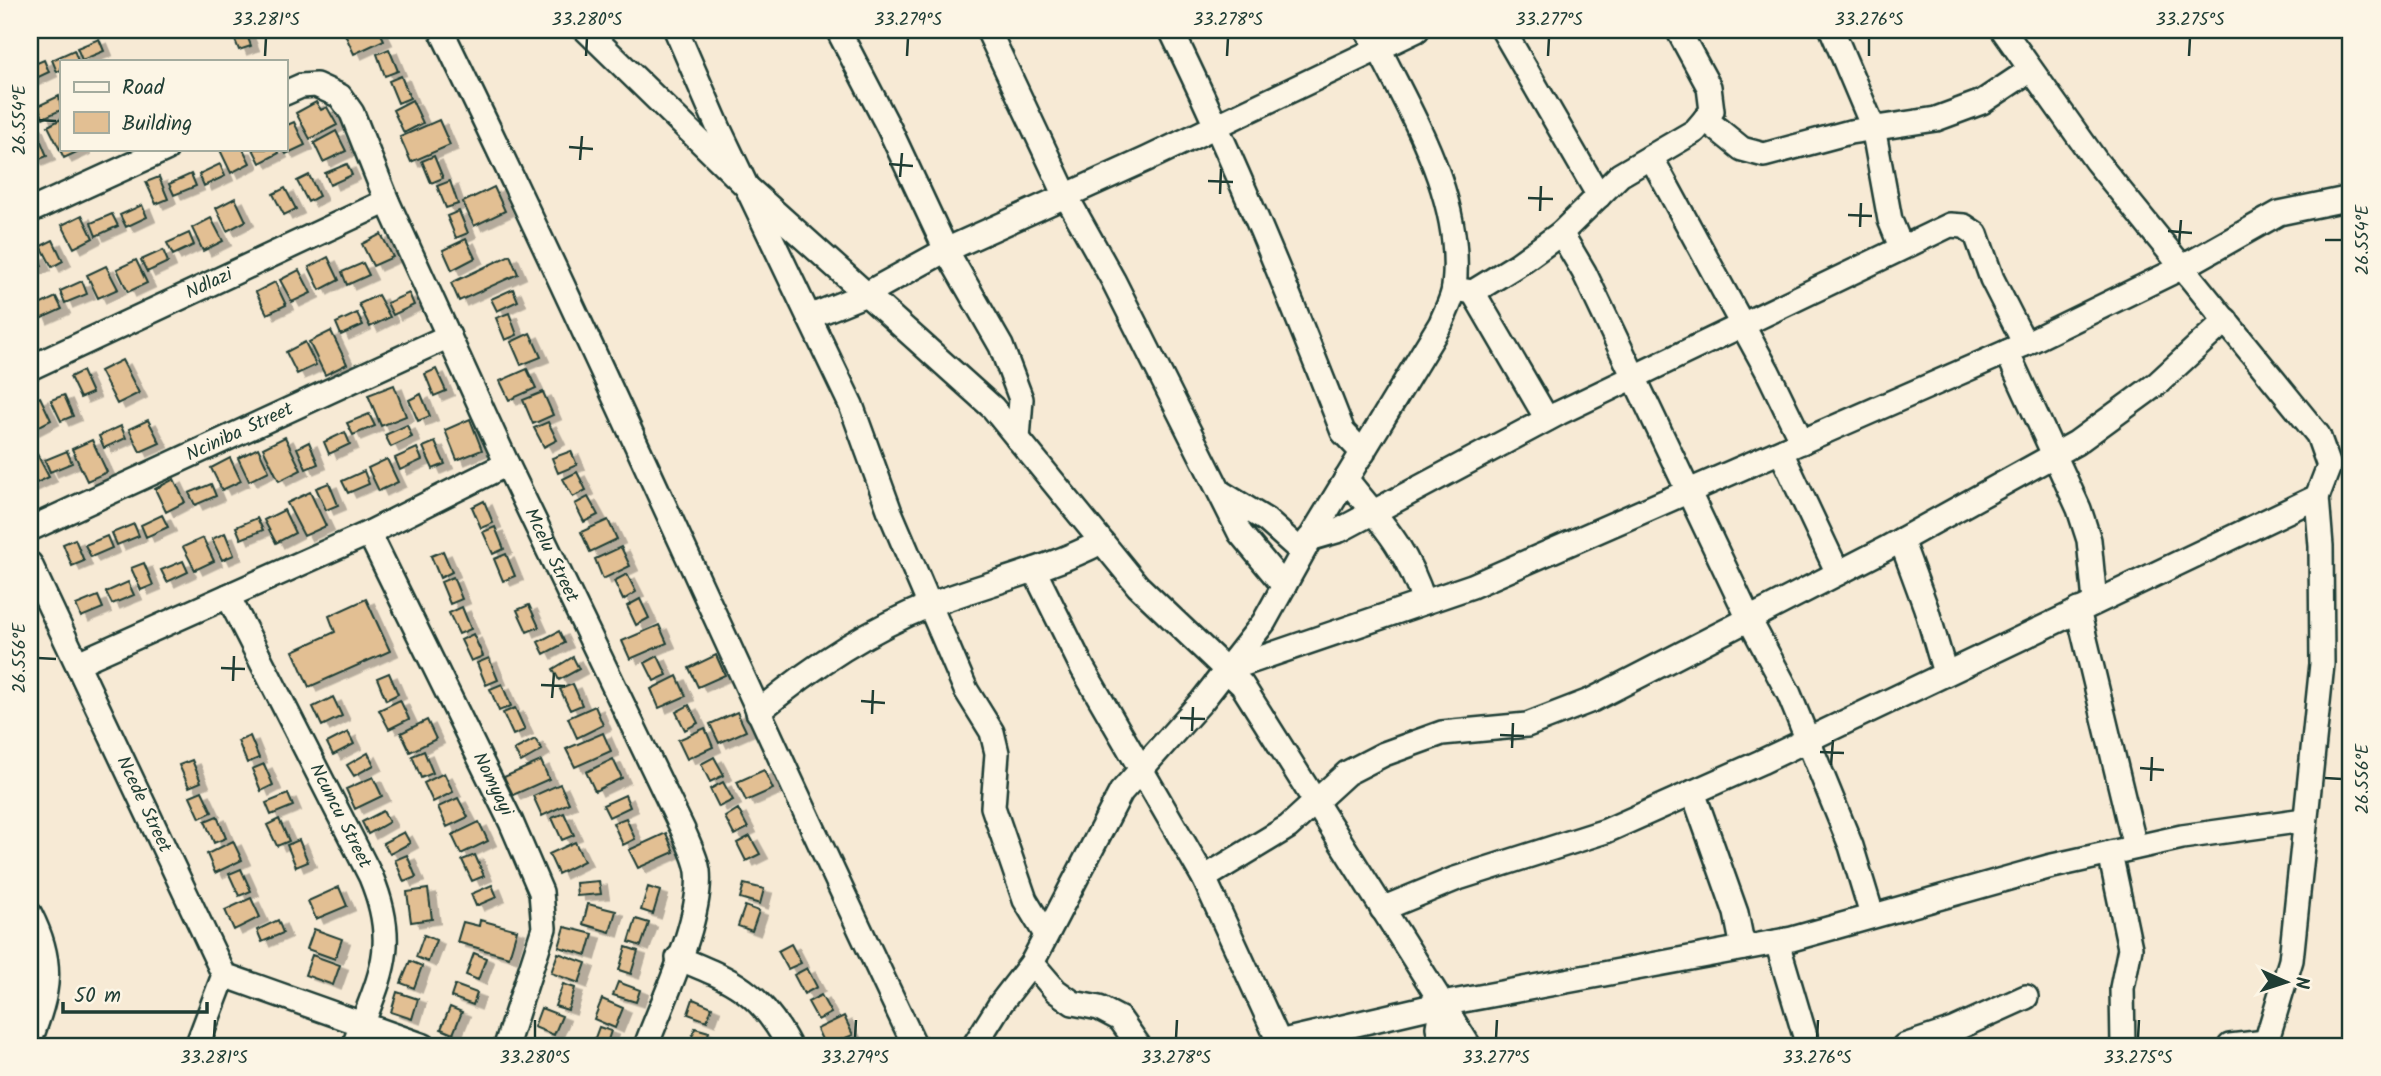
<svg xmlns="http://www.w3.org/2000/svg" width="2381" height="1076" font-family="Kalam,sans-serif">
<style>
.building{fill:#e2bf93;stroke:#1f3d34;stroke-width:2;filter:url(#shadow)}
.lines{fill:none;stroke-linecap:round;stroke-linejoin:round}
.minor-casing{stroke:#1f3d34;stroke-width:28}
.minor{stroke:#fcf5e5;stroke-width:23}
.ticks{fill:none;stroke:#1f3d34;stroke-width:2.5}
.labels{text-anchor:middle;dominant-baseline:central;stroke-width:5;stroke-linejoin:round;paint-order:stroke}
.street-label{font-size:19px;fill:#1f3d34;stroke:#fcf5e5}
.neatline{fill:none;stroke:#1f3d34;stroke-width:2.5}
.ticks-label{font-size:18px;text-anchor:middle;fill:#1f3d34}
</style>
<defs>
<filter id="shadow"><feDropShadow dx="8" dy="4.5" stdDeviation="0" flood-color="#0004"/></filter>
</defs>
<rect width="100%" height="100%" fill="#f7ead5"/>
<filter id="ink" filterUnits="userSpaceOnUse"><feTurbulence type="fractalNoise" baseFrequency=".0143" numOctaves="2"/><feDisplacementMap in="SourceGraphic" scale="14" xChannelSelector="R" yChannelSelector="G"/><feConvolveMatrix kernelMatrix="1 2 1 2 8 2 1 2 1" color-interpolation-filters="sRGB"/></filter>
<g filter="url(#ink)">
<path class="building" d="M231 30H245L251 46 239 50Z
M343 30H379L384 40 354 54Z
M99 39 104 51 82 60 77 48Z
M389 49 398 71 385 76 377 54Z
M74 50 78 61H61V70L57 72 52 60Z
M44 60 49 72 30 81V66Z
M401 76 410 98 398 103 389 81Z
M59 96 61 110 43 118 38 106Z
M412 100 423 123 404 133 393 110Z
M316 102 321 110 327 107 337 125 310 139 296 113Z
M61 119V149H83L64 158 48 126Z
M439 120 450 145 411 162 400 137Z
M294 122 305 145 286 154 283 149 285 126Z
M34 125 47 156 35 161 30 148V126Z
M336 131 346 151 323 162 314 143Z
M222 149H243L250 163 231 173 220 150Z
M253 149H277L279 153 260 163Z
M434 156 443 178 431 183 422 161Z
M220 164 225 176 204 186 199 174Z
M347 164 352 175 330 185 325 173Z
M191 174 196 186 174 195 169 184Z
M309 175 319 196 308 202 297 181Z
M159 177 168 199 156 204 146 182Z
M450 181 458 204 446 208 437 186Z
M494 187 505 211 474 226 463 202Z
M285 188 296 209 284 215 273 194Z
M235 198 246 221 227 231 216 208Z
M142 205 147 217 126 227 120 215Z
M459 211 468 233 456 238 447 216Z
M112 214 118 226 96 236 91 223Z
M82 215 93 238 74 248 62 225Z
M211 218 223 241 203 251 192 228Z
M189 233 194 245 173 255 167 243Z
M381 234 393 257 373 266 362 244Z
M466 239 475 258 452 270 443 250Z
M53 240 63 261 52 267 41 246Z
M163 250 168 262 147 272 141 260Z
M37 254 42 266 30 271V257Z
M510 255 518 274 459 301 451 283Z
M328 257 339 280 320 290 309 267Z
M136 260 147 283 128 292 117 269Z
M363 263 369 275 347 285 342 272Z
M106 266 118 289 98 298 87 275Z
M299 270 311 293 292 302 280 280Z
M82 281 87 294 65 303 60 291Z
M275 282 286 305 267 314 256 292Z
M513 289 518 301 497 311 491 299Z
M409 293 414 305 393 315 387 303Z
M378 295 390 317 370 327 359 304Z
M56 297 62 309 40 319 35 307Z
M357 313 363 325 341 335 336 323Z
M509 313 517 335 505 340 496 318Z
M331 331 347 364 325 375 309 342Z
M530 333 541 357 521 365 511 342Z
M305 342 316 365 297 374 286 352Z
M122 360 139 393 117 404 100 371Z
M436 369 446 391 434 396 425 374Z
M527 369 536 388 509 400 500 381Z
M82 371 92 393 80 398 70 377Z
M394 385 406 416 381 426 368 395Z
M543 392 553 415 533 424 523 400Z
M421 394 430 416 418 421 409 400Z
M64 395 73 416 61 421 51 400Z
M40 397 51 420 32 430 30 402Z
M369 414 375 426 353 435 347 423Z
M470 419 482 450 457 460 445 430Z
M148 420 160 443 140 452 129 429Z
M548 422 557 440 544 447 534 428Z
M407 425 412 437 391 447 385 435Z
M121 426 126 438 104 448 99 436Z
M345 432 350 444 329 454 324 442Z
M285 437 301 470 279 481 263 448Z
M92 440 107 472 87 481 72 449Z
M309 442 318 464 306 469 297 448Z
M435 442 445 464 433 469 423 447Z
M258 448 269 471 249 481 238 458Z
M417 448 422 460 400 470 395 458Z
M67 451 72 463 50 472 45 460Z
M571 451 577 465 558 473 552 458Z
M37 454 49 477 30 486V457Z
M230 458 241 481 222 490 211 468Z
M387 459 398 482 379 491 368 468Z
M364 471 369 484 348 493 342 481Z
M577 472 586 490 573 497 563 479Z
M174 479 185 502 166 512 155 489Z
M329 483 338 505 326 510 316 488Z
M211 484 216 496 195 505 189 493Z
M310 492 326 526 304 536 287 503Z
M588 497 598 515 584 522 575 504Z
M484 501 493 523 481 528 472 507Z
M284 510 295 533 276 543 264 520Z
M162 515 168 527 146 537 141 525Z
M257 518 263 530 241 539 236 527Z
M608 520 617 539 590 552 581 532Z
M134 524 139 536 117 545 112 533Z
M495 527 504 549 493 554 483 532Z
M225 533 234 555 222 560 212 539Z
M107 536 112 548 91 557 85 545Z
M203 538 214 561 195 570 183 547Z
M75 539 84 561 72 566 63 544Z
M621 547 630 566 603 579 595 559Z
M443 551 452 572 440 578 431 556Z
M506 554 515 576 503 581 494 559Z
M183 561 188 572 167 582 161 570Z
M144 563 153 585 141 590 131 568Z
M627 574 636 592 623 600 614 581Z
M453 577 462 599 450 604 441 582Z
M128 582 134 595 112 604 106 592Z
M98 596 103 608 81 617 76 605Z
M366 599 390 651 309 687 293 651 335 632 329 616Z
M640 599 649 618 636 625 627 606Z
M529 605 539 627 527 632 517 610Z
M462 607 471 629 459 634 449 613Z
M659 625 667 643 630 659 622 641Z
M559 631 565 643 544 654 538 642Z
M473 634 483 656 471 661 461 640Z
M716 655 725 675 698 687 689 668Z
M658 656 667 675 654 681 645 663Z
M573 657 579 669 559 680 553 669Z
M489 658 498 680 486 685 477 663Z
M389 673 398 694 386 700 377 678Z
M677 676 686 696 659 708 651 689Z
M502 684 511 706 499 711 490 689Z
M573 684 582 705 570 710 560 689Z
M333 697 342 716 322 726 313 707Z
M400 700 409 719 389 729 379 710Z
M689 705 698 723 685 730 676 712Z
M595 706 603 725 577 738 568 718Z
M515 708 525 730 513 735 503 713Z
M737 712 746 731 719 743 710 724Z
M427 720 436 739 410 752 401 733Z
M705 728 713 747 687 759 678 740Z
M348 732 354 744 333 755 327 743Z
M603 733 611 751 575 767 566 749Z
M250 736 259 758 247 763 238 741Z
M535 739 542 750 521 762 514 750Z
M424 751 433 773 421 778 412 756Z
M368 753 374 765 354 776 347 765Z
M714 757 724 775 710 782 701 764Z
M613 759 622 778 595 791 586 772Z
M192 760 201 782 189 787 179 765Z
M541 761 549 779 513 795 504 777Z
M264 764 273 785 261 791 252 769Z
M764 770 773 789 746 801 737 782Z
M444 773 453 792 433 802 424 783Z
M373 777 382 796 355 809 346 789Z
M723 782 733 800 719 807 710 789Z
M560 784 569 803 542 816 533 796Z
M202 791 212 812 200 818 190 796Z
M288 794 293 806 271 815 266 803Z
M625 795 630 807 609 817 603 805Z
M458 798 468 817 447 827 438 807Z
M738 809 748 828 734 835 725 817Z
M383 811 389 822 368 834 362 822Z
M564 813 574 835 562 840 552 818Z
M217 816 226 838 214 843 205 821Z
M626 818 635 839 623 845 613 823Z
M279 819 289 841 277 846 267 825Z
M479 822 488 841 461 854 452 835Z
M404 832 410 843 390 854 383 843Z
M666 833 674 852 638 868 629 850Z
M750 836 760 854 746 861 737 843Z
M299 840 308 862 296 867 287 845Z
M233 841 242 860 215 873 207 854Z
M575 842 584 861 558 874 549 854Z
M407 855 416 877 404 882 395 860Z
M475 855 484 876 472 881 462 860Z
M241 869 251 891 239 896 229 874Z
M599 881 601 894 577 896 576 883Z
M744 884 764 889 760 904 740 898Z
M492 885 497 897 476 906 471 894Z
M339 887 347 906 316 919 308 901Z
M648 887 660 891 653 914 641 910Z
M428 889 432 919 411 922 407 892Z
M251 898 260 917 234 930 225 910Z
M588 904 616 911 610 932 583 924Z
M745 906 759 911 752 931 738 926Z
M636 919 649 923 641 946 629 942Z
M278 920 283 933 262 942 257 930Z
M480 920 517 930 509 957 457 942 463 922 479 926Z
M565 927 593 934 587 955 559 947Z
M314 929 342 939 335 959 307 949Z
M424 935 436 940 428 962 416 957Z
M791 944 801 963 788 969 778 951Z
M626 947 638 951 631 974 619 970Z
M474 953 486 958 478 980 466 975Z
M558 953 586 963 579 983 551 973Z
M312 955 340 965 333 985 305 975Z
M410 961 422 966 414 988 401 983Z
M807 968 817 987 804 994 794 975Z
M618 982 640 990 636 1002 613 995Z
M563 984 575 988 568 1010 555 1006Z
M455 985 477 993 473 1005 451 997Z
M397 992 418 999 412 1019 391 1012Z
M821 995 831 1013 818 1020 808 1002Z
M602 999 623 1008 615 1028 594 1019Z
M693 999 712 1007 707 1021 688 1014Z
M450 1007 462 1012 453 1034 441 1029Z
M541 1008 562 1016 554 1035 534 1027Z
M844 1016 853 1035 825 1046 817 1029Z
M599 1027 611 1031 606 1046H592Z
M695 1028 709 1032 704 1046H689Z"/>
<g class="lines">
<g class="minor-casing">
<g id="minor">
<path d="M441 30C605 366 754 709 915 1046"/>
<path d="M586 30 746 186 993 408 1138 586 1242 685 1469 1046"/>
<path d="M676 30 719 129 851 405 890 512 966 690 992 732 997 753 993 807 1025 900 1045 933"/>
<path d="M838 30 889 128 946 250 1001 346 1021 399 1018 439"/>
<path d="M988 30 1066 196 1113 280 1240 533 1284 586"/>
<path d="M1171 30C1235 161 1290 296 1343 432L1363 453"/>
<path d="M1503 30 1599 196"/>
<path d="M1832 30 1873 127 1890 220 1901 247"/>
<path id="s1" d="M285 93 301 86 316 85 340 96 352 113 387 201 507 464 683 830C688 843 696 857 698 871 703 918 663 1000 646 1046"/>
<path d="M1705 119 1742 149 1764 155 1850 132 1936 119 1982 102 2030 70"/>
<path d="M1651 157 1768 372 1802 442"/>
<path d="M30 211 166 149"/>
<path d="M1561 233 1584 272 1749 619 1789 694 1851 846 1872 915"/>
<path d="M1454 289 1473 292 1517 265 1561 233 1620 175 1695 131 1712 111 1709 87 1678 30"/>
<path d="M1473 292 1547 419"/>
<path d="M809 317 866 294 946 250 1147 159 1417 30"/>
<path d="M2007 352 2079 509 2089 540 2095 602"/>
<path id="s2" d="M30 368 387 201"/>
<path d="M1781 452 1838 573"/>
<path d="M1346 479C1382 524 1405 545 1424 602"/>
<path d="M1220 492 1266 520 1302 552"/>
<path id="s3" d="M30 529 449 336"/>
<path id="s4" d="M369 533 511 822 541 892 544 928 506 1046"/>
<path d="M1309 539 1340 530 1559 413 1950 225 1964 226 1976 234 1992 279 2025 344"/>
<path d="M1901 540 1926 608 1945 673"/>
<path id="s5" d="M30 564 224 975 197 1046"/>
<path d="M1034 570 1083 669 1204 878 1281 1046"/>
<path id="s6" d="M228 596 371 877C401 949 378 979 354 1046"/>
<path d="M2078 610 2135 847"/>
<path d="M78 663 369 533 507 464"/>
<path d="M1226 670 1472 586 2025 344 2183 267 2279 213 2351 198"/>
<path d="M758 712C810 668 867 630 930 605 987 583 1047 570 1101 542"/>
<path d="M1693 792 1736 913 1743 948"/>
<path d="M2110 853 2130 948 2122 988 2123 1046"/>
<path d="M1204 878 1288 827 1347 773 1384 754 1442 733 1527 725 1592 700 1885 549 2076 443 2158 383 2226 320"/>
<path d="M1382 909 1455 879 1606 831 1761 762 2317 497 2329 466 2318 435 2096 161 2003 30"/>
<path d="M30 914C55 963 49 991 30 1040"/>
<path d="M1777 942 1808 1046"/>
<path d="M678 958C733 980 761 992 789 1046"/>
<path d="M1032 963 1056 991 1073 1003 1099 1008 1120 1019 1139 1046"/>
<path d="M224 975 424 1046"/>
<path d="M1442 1004 1438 1027 1442 1046"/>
<path d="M1279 1042 1442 1004 1792 939 2048 867 2182 837 2304 820"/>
<path d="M974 1046 1001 1003 1032 963 1121 792 1202 701 1264 622 1314 532 1441 323C1445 312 1453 299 1454 287 1464 202 1415 121 1378 47L1366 30"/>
<path d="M1904 1046 1953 1030 2026 997"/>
<path d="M2230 1046 2266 1042"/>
<path d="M2265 1046 2291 960 2322 664 2321 546 2317 497"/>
</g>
</g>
<use href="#minor" class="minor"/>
</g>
</g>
<path class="ticks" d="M265 56 266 38M586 56 587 38M907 56 908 38M1227 56 1228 38M1548 56 1549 38M1869 56V38M2189 56 2190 38M38 120 56 121M569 147 593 149M580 160 582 136M889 164 913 166M900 177 902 153M1208 181 1233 182M1220 194 1221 169M1528 198 1553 199M1540 211 1541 186M1848 215 1872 216M1860 227 1861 203M2168 231 2192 233M2325 240H2342M2179 244 2181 220M38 658 56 659M221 668 245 669M233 681 234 656M541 685 565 686M552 698 554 673M861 701 885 703M872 714 873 690M1180 718 1205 719M1192 731 1193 707M1500 735 1524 736M1512 748 1513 723M1820 752 1844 753M1831 765 1833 740M2140 768 2164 770M2325 778 2342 779M2151 781 2152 757M214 1038 215 1020M535 1038V1020M855 1038 856 1020M1176 1038 1177 1020M1496 1038 1497 1020M1817 1038 1818 1020M2138 1038 2139 1020"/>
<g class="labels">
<g class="street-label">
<text stroke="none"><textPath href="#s2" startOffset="198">Ndlazi</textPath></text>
<text stroke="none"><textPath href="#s3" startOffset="231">Nciniba Street</textPath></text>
<text stroke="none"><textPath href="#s1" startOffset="565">Mcelu Street</textPath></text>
<text stroke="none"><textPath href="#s4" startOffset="280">Nomyayi</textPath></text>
<text stroke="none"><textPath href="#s5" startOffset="266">Ncede Street</textPath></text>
<text stroke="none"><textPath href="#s6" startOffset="247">Ncuncu Street</textPath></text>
</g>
</g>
<rect width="2381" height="1076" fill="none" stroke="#fcf5e5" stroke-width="77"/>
<rect x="60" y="60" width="228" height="91" fill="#fcf5e5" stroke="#a4ab9e" stroke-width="2"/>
<rect x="74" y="82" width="35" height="10" fill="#fcf5e5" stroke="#a4ab9e" stroke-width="2"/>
<text x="122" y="94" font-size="21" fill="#1f3d34">Road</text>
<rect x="74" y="112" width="35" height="21" fill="#e2bf93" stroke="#a4ab9e" stroke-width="2"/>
<text x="122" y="130" font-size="21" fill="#1f3d34">Building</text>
<g transform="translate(2286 982) rotate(93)" stroke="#fcf5e5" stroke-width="5" paint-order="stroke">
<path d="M0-5L12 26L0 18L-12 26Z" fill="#1f3d34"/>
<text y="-10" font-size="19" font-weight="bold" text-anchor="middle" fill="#1f3d34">N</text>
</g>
<path d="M63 1002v10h144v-10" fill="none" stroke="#1f3d34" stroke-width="3.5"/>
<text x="74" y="1002" font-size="21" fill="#1f3d34" stroke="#fcf5e5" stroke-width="5" paint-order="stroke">50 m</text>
<rect x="38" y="38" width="2304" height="1000" class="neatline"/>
<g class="ticks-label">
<text x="266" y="25">33.281°S</text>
<text x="587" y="25">33.280°S</text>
<text x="908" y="25">33.279°S</text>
<text x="1228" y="25">33.278°S</text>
<text x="1549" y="25">33.277°S</text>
<text x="1869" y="25">33.276°S</text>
<text x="2190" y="25">33.275°S</text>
<text transform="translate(19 120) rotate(-90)" y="6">26.554°E</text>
<text transform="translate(2362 240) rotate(-90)" y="6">26.554°E</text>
<text transform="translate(19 658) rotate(-90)" y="6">26.556°E</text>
<text transform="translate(2362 779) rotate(-90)" y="6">26.556°E</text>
<text x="214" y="1063">33.281°S</text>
<text x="535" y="1063">33.280°S</text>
<text x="855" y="1063">33.279°S</text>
<text x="1176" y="1063">33.278°S</text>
<text x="1496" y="1063">33.277°S</text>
<text x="1817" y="1063">33.276°S</text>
<text x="2138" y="1063">33.275°S</text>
</g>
</svg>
